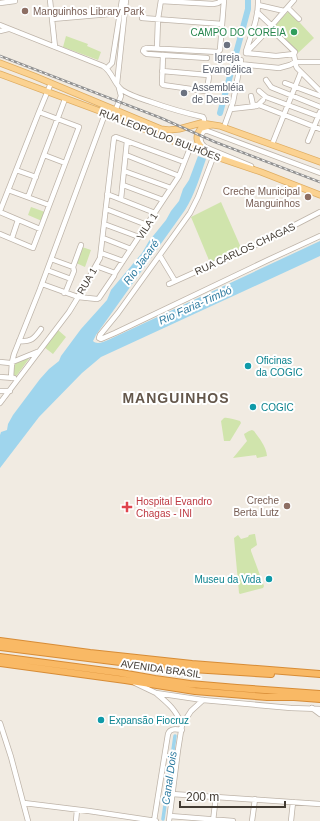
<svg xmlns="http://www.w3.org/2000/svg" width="320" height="821" font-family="Arial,sans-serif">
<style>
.green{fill:#d0e4ac}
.water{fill:#9fd5ed}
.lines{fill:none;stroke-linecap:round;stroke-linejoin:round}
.canal{stroke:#9fd5ed;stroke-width:3.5}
.river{stroke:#9fd5ed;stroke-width:6}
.minor-casing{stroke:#beb4a9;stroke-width:6}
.major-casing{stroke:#dfad62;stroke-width:7}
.highway-casing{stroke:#d78c36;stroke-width:8}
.minor{stroke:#fff;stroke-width:4.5}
.major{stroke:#fbd291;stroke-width:5.5}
.highway{stroke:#f9b965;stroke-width:6}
.rail-casing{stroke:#929292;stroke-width:2.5}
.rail{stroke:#fff;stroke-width:1;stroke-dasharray:3;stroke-linecap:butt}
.education-dot{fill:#8d6e63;stroke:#fff;stroke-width:1.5}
.leisure-dot{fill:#2e9e5b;stroke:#fff;stroke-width:1.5}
.worship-dot{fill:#6b7280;stroke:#fff;stroke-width:1.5}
.culture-dot{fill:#0f9aa8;stroke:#fff;stroke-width:1.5}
.health-dot{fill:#e0444e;stroke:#fff;stroke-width:1.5}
.labels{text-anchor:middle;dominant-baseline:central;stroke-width:4;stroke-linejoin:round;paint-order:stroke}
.education-label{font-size:10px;fill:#785e54;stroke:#fff;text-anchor:end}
.leisure-label{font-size:10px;fill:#27864d;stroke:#fff;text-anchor:end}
.worship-label{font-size:10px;fill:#5b616d;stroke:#fff}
.street-label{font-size:10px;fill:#423b33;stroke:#fff}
.culture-label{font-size:10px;fill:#0d838f;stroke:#fff;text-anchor:start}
.health-label{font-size:10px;fill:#be3a42;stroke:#fff;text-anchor:start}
.water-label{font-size:11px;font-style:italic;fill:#2f7ca1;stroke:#fff}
.district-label{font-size:14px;font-weight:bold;letter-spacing:1px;fill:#64574b;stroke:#fff}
</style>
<rect width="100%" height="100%" fill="#f1ebe2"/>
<path class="green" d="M289 11 314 38 298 53 273 26Z
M66 36 88 44 87 46 101 52 98 60 63 47Z
M221 202 242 250 211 265 191 217Z
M31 207 45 212 42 221 28 215Z
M82 247 91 250 85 267 76 263Z
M58 330 66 337 53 354 44 347Z
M31 356 17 375 16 376H14L13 374 15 363Z
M224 418C228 417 235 420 240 421L241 423 230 441H224L221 421Z
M252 430 254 431C259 438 266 446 267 456L257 458 256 455 233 458 247 441 245 437 244 434 249 431Z
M254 534H255L257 545 251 549V551L264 586 263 588 240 594 239 593 234 538 238 535 241 539 248 537 249 535Z"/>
<path class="water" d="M198 156 206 159C200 176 195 194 185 210L96 335 93 341C97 345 103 342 108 340L320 241V256L101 357 82 373 39 417 0 468V435L1 432 7 430 8 424 13 415 40 379 49 369 59 361 61 356 81 329 107 300 111 290 142 253 149 241 166 220 171 211 179 201 183 189 189 180Z"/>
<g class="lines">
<path class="canal" d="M163 819 175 736"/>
<path class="river" d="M220 113 248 9V0"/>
<g class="minor-casing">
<path id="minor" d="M50 0 52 19
M161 1 213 4 218 3 222 0
M0 3 15 1
M258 5 284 11
M288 8 299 19
M257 12 272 26
M142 18 222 24
M0 25 103 66C112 71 114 84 122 90 131 96 142 99 151 102 168 108 185 113 203 117L204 119V123
M0 31 8 29
M55 47 52 19 121 13
M157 48 158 19 161 0
M246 51C251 35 259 17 258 0
M246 53 276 56 294 54 295 52 270 28
M246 53 267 31 294 0
M294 55 296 66 297 68 320 91
M207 58 147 54 145 53 143 51 144 49 147 48 218 52 220 50 224 0
M240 64 279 68 290 65 295 62H320
M107 68 112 63 122 0
M162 71 208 75 209 77 207 89 205 91 163 85 162 84 163 55
M266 80 271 87 273 88 320 107
M285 83 320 96
M117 84 126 0
M259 91 266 97 320 117
M251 96 253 105H259L320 129
M116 109 121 96 119 88
M231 109 257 106 263 100
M224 127 233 102 241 60
M308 141 320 112
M273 142 301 72
M44 155 65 163
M126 155 179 176
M214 155 198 197 190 213 118 313 100 335 99 338 101 339 115 333 268 260 320 236
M251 166 205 147C199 142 199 136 205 130L320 173
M16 170 36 177
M124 171 171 188
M123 185 163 200
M8 190 49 205
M107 194 155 213
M28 197 65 99
M121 199 127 141
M106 209 147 225
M0 211 39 112 51 83
M0 212 40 229
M104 224 139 237
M0 234 33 248 79 127 39 112
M12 238 18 220
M103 238 131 249
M101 253 123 261
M160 256 175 281
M51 259 73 267 81 245
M96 266 115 273
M47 270 71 279
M42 284 78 297 97 299 99 298 114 276 115 273 179 176 190 148
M169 284 260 243 320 212
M64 293 66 291 74 271 73 267
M19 341C31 342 34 339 41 329
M0 362 10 363 37 352
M0 377 14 378
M11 378 12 362 14 354 40 289 105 114
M0 391H10
M0 403 69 312 77 299 100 258 114 138 116 137 184 162
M135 683 156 693 203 700 291 708 320 709
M157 694C169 704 176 710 182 725
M312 708 320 714
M0 723 11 757 28 821
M172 794 320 804
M24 803 89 811 156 821
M170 816 233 821
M76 821 77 810
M154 821 168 734C170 728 176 729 182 730
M169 821 178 750 182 725 191 711 203 700
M213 821 216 796
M252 821 255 799
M291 821 293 802"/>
</g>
<g class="major-casing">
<path id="major" d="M0 63 34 76 161 129 169 130 179 129 201 123 220 126 320 162
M0 74 113 116 190 148 261 172 320 195
M207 152C198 144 193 139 201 128L211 125"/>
</g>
<g class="highway-casing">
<path id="highway" d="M0 641 90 653 192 664 320 674
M0 647 160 667 271 674
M0 657 121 673 155 679 190 684 237 688 320 694
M0 663 125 680 195 691 267 697H294L320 699"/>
</g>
<use href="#minor" class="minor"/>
<use href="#major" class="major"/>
<use href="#highway" class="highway"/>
<g class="rail-casing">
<path id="rail" d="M0 56 161 118 215 142 320 182"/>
</g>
<use href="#rail" class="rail"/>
</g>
<g class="education-dot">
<circle cx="25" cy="11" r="4"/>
<circle cx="308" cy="197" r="4"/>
<circle cx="287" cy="506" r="4"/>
</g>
<circle class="leisure-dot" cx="294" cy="32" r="4"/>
<g class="worship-dot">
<circle cx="227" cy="45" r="4"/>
<circle cx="184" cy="93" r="4"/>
</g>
<g class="culture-dot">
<circle cx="248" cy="366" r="4"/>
<circle cx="253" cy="407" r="4"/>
<circle cx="269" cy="579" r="4"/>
<circle cx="101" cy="720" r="4"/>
</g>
<path class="health-dot" d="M125 501h4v4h4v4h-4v4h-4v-4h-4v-4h4z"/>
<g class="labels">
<g class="education-label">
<text x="33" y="11" text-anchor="start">Manguinhos Library Park</text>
<text x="300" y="191">Creche Municipal<tspan x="300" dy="12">Manguinhos</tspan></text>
<text x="279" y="500">Creche<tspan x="279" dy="12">Berta Lutz</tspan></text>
</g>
<g class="leisure-label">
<text x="286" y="32">CAMPO DO CORÉIA</text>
</g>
<g class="worship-label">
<text x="227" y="57">Igreja<tspan x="227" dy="12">Evangélica</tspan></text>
<text x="192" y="87" text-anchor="start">Assembléia<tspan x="192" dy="12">de Deus</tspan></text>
</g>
<g class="street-label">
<text transform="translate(160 135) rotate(21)">RUA LEOPOLDO BULHÕES</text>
<text transform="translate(147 226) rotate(-57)">VILA 1</text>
<text transform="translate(245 249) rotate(-25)">RUA CARLOS CHAGAS</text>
<text transform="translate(87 281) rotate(-60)">RUA 1</text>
<text transform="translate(161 669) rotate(8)">AVENIDA BRASIL</text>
</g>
<g class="culture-label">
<text x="256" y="360">Oficinas<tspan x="256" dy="12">da COGIC</tspan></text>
<text x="261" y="407">COGIC</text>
<text x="261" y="579" text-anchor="end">Museu da Vida</text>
<text x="109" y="720">Expansão Fiocruz</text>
</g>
<g class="health-label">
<text x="136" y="501">Hospital Evandro<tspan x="136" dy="12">Chagas - INI</tspan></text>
</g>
<g class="water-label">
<text transform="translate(141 262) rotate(-54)">Rio Jacaré</text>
<text transform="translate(195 305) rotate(-24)">Rio Faria-Timbó</text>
<text transform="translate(169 778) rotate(-82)">Canal Dois</text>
</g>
<g class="district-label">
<text x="176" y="398">MANGUINHOS</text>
</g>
</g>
<path d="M180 801v6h105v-6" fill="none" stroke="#423b33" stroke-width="2"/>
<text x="186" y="801" font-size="12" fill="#423b33" stroke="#ffffff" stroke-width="3" paint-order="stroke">200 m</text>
</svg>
